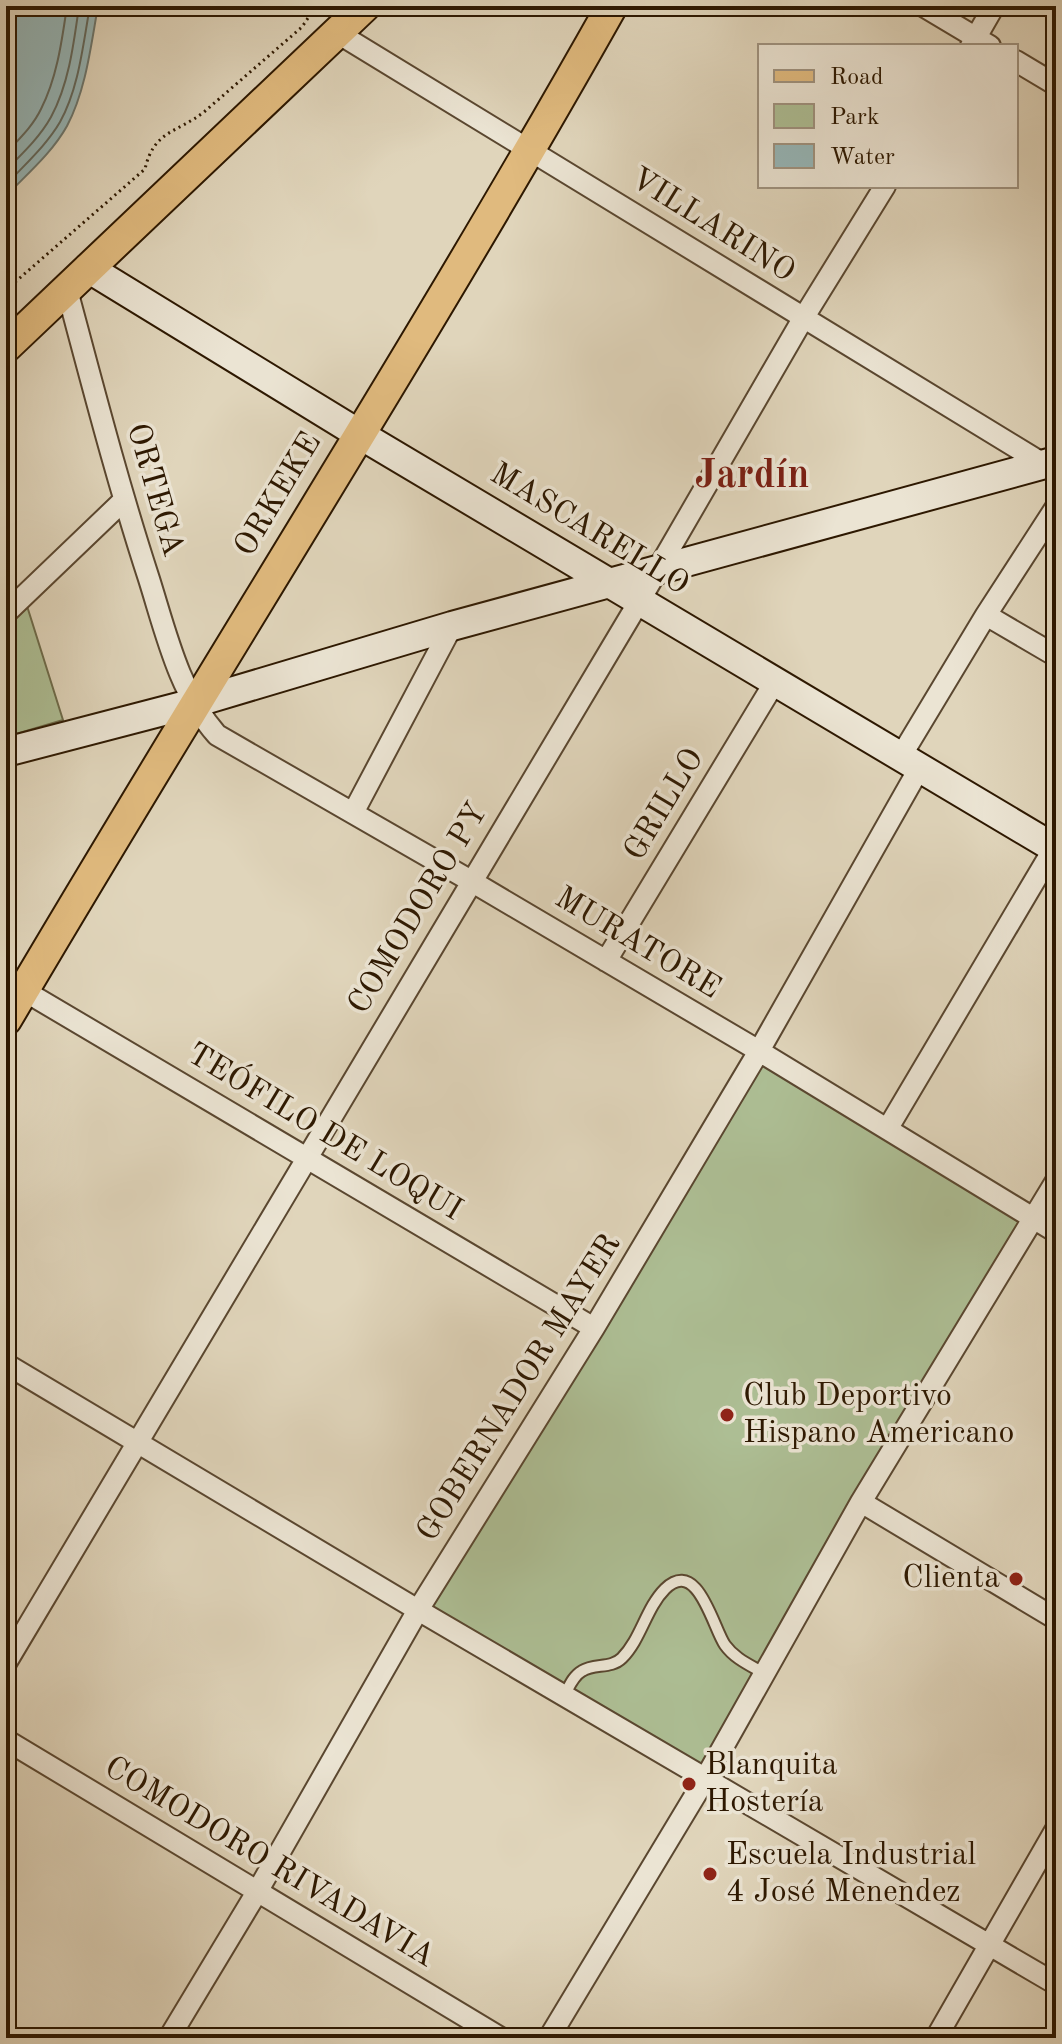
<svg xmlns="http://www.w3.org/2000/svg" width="1062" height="2044" font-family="'Old Standard TT',serif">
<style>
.green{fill:#adbe94;stroke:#6d6b4a;stroke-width:2}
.water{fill:#96b7b9;stroke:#6c776f;stroke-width:2}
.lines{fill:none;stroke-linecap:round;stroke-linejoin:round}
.shore{stroke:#62685d;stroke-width:2}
.lane-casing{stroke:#5a4730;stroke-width:14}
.street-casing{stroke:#5a4730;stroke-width:24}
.secondary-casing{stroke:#2d1801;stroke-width:32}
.primary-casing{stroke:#2d1801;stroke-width:34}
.path{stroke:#2d1801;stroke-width:3;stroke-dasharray:2 4;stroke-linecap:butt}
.lane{stroke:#ebe4d3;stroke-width:10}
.street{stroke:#ebe4d3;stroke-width:20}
.secondary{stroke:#ebe4d3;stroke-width:28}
.primary{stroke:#e0ba7e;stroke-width:30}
.poi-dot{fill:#8f2418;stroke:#ebe4d3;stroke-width:3}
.labels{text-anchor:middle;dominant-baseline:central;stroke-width:7;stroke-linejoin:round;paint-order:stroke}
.street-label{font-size:32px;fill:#2d1801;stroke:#ebe4d3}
.poi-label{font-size:32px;fill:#2d1801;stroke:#ebe4d3;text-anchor:start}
.district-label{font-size:40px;font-weight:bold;fill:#7a1f14;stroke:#ebe4d3}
</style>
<rect width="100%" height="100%" fill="#e0d5bb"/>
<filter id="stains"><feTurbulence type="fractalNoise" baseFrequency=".0025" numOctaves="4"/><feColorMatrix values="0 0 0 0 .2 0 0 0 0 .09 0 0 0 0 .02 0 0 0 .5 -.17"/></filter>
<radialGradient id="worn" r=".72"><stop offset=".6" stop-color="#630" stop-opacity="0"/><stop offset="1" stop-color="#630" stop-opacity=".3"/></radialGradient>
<path class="green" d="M27 606 63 720 6 737V626Z
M759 1051 1034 1219 705 1779 418 1610Z"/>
<path class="water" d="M6 6H98C91 45 86 90 67 126 52 153 27 174 6 196Z"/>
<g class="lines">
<path class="shore" d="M6 153C19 139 33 126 41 109 57 78 62 40 67 6
M6 170C22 154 40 137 51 117 69 84 74 42 79 6
M6 185C24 165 46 146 60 122 79 88 83 44 90 6"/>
<g class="lane-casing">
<path id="lane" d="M564 1696C569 1687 573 1676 582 1671 594 1663 611 1669 622 1658 641 1639 646 1608 665 1589 698 1557 713 1628 725 1645 735 1659 750 1665 765 1674"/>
</g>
<g class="street-casing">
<path id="street" d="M923 6 990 46
M336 32 1050 468
M971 46 994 6
M1016 61 1056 85
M67 290C93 387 118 484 149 579 166 633 179 692 217 735L471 881 759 1051 1056 1232
M6 613 124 500
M986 615 1056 656
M901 756 986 615 1056 507
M353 813 452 626
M606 961 776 680
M6 980 594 1328
M888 1128 1054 848
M6 1364 418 1610 1056 1984
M861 1502 1056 1619
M6 1663 640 600 804 317 885 186
M6 1740 501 2038
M169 2038 257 1892 418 1610 594 1328 759 1051 920 767
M549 2038 705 1779 861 1502 1056 1181
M936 2038 1056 1829"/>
</g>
<g class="secondary-casing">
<path id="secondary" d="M88 268 359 434 1056 849
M6 752 194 703 452 626 1056 461"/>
</g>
<g class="primary-casing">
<path id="primary" d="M6 347 365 6
M6 1020C205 681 419 349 612 6"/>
</g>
<path class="path" d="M6 290 145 169C154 130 177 133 204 112L302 27 316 6"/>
<use href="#lane" class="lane"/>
<use href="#street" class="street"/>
<use href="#secondary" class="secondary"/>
<use href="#primary" class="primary"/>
</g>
<g class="poi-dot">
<circle cx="727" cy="1415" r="8"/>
<circle cx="1016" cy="1579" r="8"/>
<circle cx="689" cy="1784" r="8"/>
<circle cx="710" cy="1874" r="8"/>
</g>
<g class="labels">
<g class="street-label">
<text transform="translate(712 226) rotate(32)">VILLARINO</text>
<text transform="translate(154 490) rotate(74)">ORTEGA</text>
<text transform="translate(279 495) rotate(-59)">ORKEKE</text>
<text transform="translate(589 530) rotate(31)">MASCARELLO</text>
<text transform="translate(665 805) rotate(-59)">GRILLO</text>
<text transform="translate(419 909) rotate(-59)">COMODORO PY</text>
<text transform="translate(637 944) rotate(31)">MURATORE</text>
<text transform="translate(324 1133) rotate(31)">TEÓFILO DE LOQUI</text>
<text transform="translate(520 1388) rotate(-58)">GOBERNADOR MAYER</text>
<text transform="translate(269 1863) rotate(31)">COMODORO RIVADAVIA</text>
</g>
<g class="poi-label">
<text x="743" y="1397">Club Deportivo<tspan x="743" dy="37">Hispano Americano</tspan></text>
<text x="1000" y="1579" text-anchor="end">Clienta</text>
<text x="705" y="1766">Blanquita<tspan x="705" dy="37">Hostería</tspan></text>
<text x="726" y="1856">Escuela Industrial<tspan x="726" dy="37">4 José Menendez</tspan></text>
</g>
<g class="district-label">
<text x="752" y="477">Jardín</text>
</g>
</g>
<rect width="1062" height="2044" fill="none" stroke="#e0d5bb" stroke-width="32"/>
<rect x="8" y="8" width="1046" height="2028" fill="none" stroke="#2d1801" stroke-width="4"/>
<rect x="16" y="16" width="1030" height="2012" fill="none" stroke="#2d1801" stroke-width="2"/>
<rect x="758" y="44" width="260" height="144" fill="#ebe4d3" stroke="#9f927f" stroke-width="2"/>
<rect x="774" y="70" width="40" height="12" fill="#e0ba7e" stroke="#9f927f" stroke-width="2"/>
<text x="830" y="84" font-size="24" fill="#2d1801">Road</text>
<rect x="774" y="104" width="40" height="24" fill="#adbe94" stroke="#9f927f" stroke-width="2"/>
<text x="830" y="124" font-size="24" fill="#2d1801">Park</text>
<rect x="774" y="144" width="40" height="24" fill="#96b7b9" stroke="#9f927f" stroke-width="2"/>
<text x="830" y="164" font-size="24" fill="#2d1801">Water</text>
<rect width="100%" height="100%" filter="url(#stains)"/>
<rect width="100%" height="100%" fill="url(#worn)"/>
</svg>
